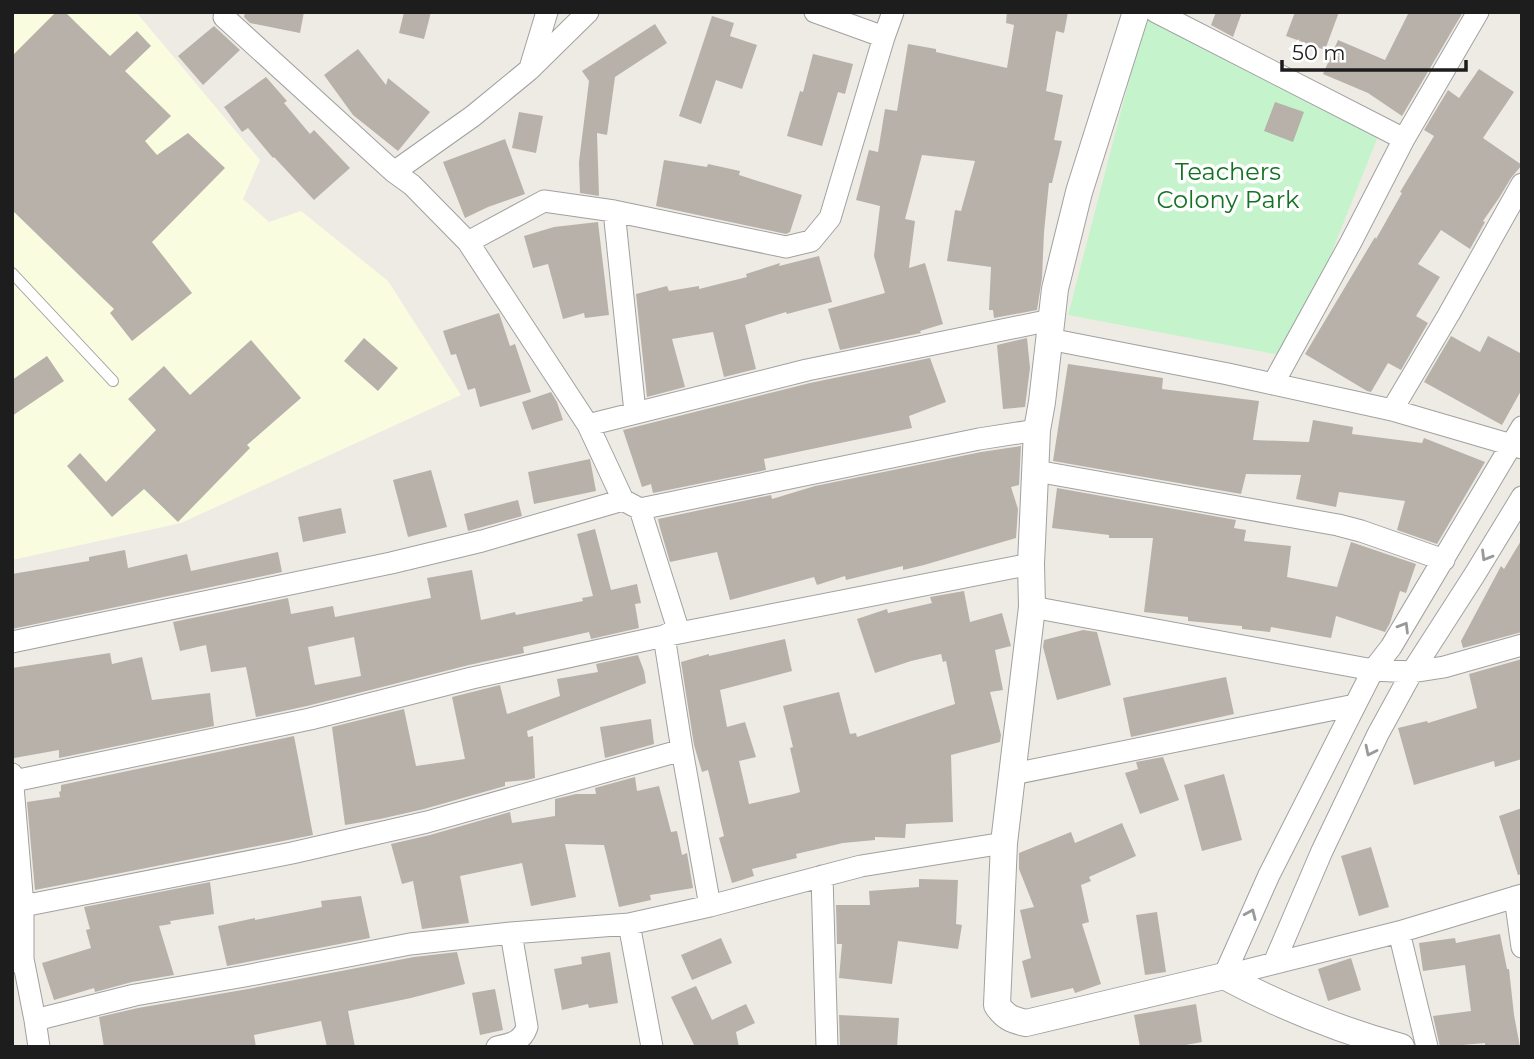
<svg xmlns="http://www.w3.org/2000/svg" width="1534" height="1059" font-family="Montserrat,sans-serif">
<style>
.education{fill:#fafcdf}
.park{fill:#c5f4cc}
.building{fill:#b7b1aa;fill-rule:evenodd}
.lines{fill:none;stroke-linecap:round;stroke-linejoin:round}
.service-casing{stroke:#a1a1a1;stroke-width:12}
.minor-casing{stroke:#a1a1a1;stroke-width:23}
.tertiary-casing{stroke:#a1a1a1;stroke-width:28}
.service{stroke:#fff;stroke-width:10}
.minor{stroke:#fff;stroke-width:21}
.tertiary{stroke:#fff;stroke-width:26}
.oneway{stroke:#999}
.labels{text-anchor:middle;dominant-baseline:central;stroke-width:7;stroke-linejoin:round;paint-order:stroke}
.park-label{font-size:24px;fill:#157224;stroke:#fff}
</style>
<rect width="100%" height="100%" fill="#eeebe4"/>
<path class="education" d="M19 12H136L260 160 243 199 269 222 301 211 388 281 461 395 181 523 12 560V15Z"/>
<path class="park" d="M1146 15 1385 119 1290 357 1068 315Z"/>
<path class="building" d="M56 12H65L110 56 137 31 151 46 125 71 171 116 145 141 157 155 188 133 225 168 152 242 192 293 132 341 110 313 114 309 12 210V56Z
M245 12H304L300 33 250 23 244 17Z
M404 12H431L424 39 399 33Z
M1007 12H1068L1064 33 1056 31 1046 91 1063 95 1054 140 1062 141 1052 183H1049L1044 232 1042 278 1037 310 994 318 993 310H989L991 267 947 261 955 210 961 211 975 161 922 155 905 219 915 221 909 268 925 263 943 324 920 331 921 333 840 350 828 309 885 293 874 256 880 206 856 200 869 150 878 152 885 109 897 111 908 44 936 49V52L1007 68 1014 25 1006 23Z
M1216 12H1242L1233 37 1211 25Z
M1295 12H1339L1325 50 1286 36Z
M1409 12H1463L1402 116 1368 93 1323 74 1338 40 1385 60Z
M712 16 734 23 730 36 757 45 742 89 716 80 701 124 679 116Z
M655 24 667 43 615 77 607 135 597 133 599 196 580 193 579 162 589 81 582 71Z
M214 26 240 50 203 85 178 56Z
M358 49 386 85 388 78 430 112 398 151 353 115 324 75Z
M813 54 853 64 845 94 838 92 822 146 787 136 800 91 803 92Z
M1479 69 1514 92 1483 138 1522 165 1511 178 1499 198 1483 221 1485 222 1470 249 1441 230 1418 264 1440 277 1416 316 1428 323 1401 370 1388 363 1371 392 1367 391 1305 354 1375 237 1376 239 1402 193 1400 192 1434 136 1424 130 1448 90 1459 98Z
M266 77 287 101 284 103 310 134 314 130 350 168 314 200 274 157 273 158 248 128 242 132 224 107Z
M1275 102 1304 112 1293 142 1264 131Z
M519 112 543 116 536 153 512 148Z
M505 139 525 194 488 207 465 218 443 162Z
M664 160 707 167 708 164 740 171 739 175 802 195 790 232 786 234 656 206Z
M598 222 609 315 585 318 584 313 563 319 548 264 533 268 524 236 554 227Z
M819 256 832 302 787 314 786 312 745 325 756 369 724 377 713 332 672 339 685 387 647 397 636 294 667 286 669 291 699 286V289L747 277 746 274 780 263 779 266Z
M499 313 510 346 515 344 531 392 480 407 475 388 468 390 456 354 451 355 443 331Z
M1451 336 1480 352 1488 336 1522 354V389L1502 425 1424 382Z
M364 338 398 368 378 391 344 361Z
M1027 338 1030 368 1025 407 1003 409 997 345Z
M251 340 301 398 247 445 250 448 178 522 144 489 112 517 67 466 80 453 106 482 156 430 128 399 164 366 190 395Z
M47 356 64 381 12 416V380Z
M930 358 946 402 909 416 912 428 764 459 766 470 653 493 651 484 642 487 623 430 810 383Z
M1068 364 1163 378 1162 389 1259 401 1253 440 1309 442 1313 420 1353 427 1352 434 1422 443 1424 438 1485 462 1437 544 1397 530 1405 501 1339 492 1336 507 1296 499 1301 475 1246 474 1241 494 1053 461Z
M551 392 557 402 563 420 532 430 522 402Z
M1021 446 1019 485 1011 487 1018 509 1016 538 924 565 903 570V566L846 580 845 576 817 585 814 577 730 600 717 552 670 562 660 528 658 519 771 495 772 499 815 486 981 452Z
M590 459 596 491 534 504 528 472Z
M431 470 447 527 408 537 393 480Z
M1057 488 1236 520 1234 528 1246 530 1244 541 1291 546 1287 577 1337 587 1351 542 1416 564 1406 593 1400 591 1390 623 1385 632 1336 616 1331 638 1271 627 1270 632 1242 629V626L1188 621V617L1144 612 1153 538H1109V535L1052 528Z
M518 500 522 516 468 531 464 514Z
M341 508 346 533 303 542 298 517Z
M595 529 611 590 637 584 641 603 635 604 639 628 591 639 589 632 523 647 524 653 469 665 307 706 256 717 246 667 211 672 206 645 180 651 173 622 288 598 291 614 333 606 335 617 431 598 427 578 472 570 481 620 515 612 516 615 583 601 582 598 593 596 577 534ZM354 637 361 676 315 685 308 647Z
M1522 539V632L1463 648 1461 641 1501 566 1504 569Z
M125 550 128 568 187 554 191 571 278 552 282 572 12 629V574L89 561V557Z
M964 591 970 622 1002 613 1011 646 995 650 1003 690 990 692 1001 735 1000 742 951 755 953 822 906 824 905 838 875 837V840L843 843 796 854 797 858 752 869 754 876 732 883 719 838 724 836 708 770 702 772 694 745 681 662 709 654V656L785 639 792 671 720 690 727 727 745 722 756 757 739 761 749 804 794 794 800 792 790 748 793 747 783 706 839 692 850 734 856 733 857 737 955 704 946 661 943 662 941 654 911 661 875 673 857 619 887 609 888 613 932 603 930 597Z
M1083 630 1097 632 1111 685 1057 700 1043 647 1044 640Z
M110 653 112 664 142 657 152 700 210 693 214 726 59 758V750L14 758 12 748V668Z
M638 655 644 671 646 683 527 731 528 737 533 736 535 778 527 780 505 782V786L424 809 380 819 345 825 332 727 404 709 416 766 465 759 452 697 500 685 507 714 560 696 557 679 598 672 596 664Z
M1522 659V759L1495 767 1494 761 1414 785 1398 728 1427 721 1428 723 1477 708 1469 674Z
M1226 677 1234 714 1131 737 1123 698Z
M651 719 654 744 605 758 600 727Z
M294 736 313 835 35 890 27 802 60 797 59 792 61 791V785Z
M1163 757 1179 800 1140 814 1125 773 1138 769 1136 762Z
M1224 774 1242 840 1202 851 1184 785Z
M635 777 637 791 659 786 671 832 677 831 682 855 687 853 693 888 650 895 651 900 619 907 604 845 565 844 576 897 531 906 522 863 460 876 469 923 422 929 413 881 402 884 391 844 430 835 510 812 512 823 555 816V799L576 794H596L595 788Z
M1522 808V874L1518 875 1499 816Z
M1122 823 1136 856 1089 877 1091 881 1081 885 1089 922 1082 924 1101 984 1075 993 1073 988 1031 998 1022 961 1031 958 1020 910 1034 907 1019 869V853L1071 832 1075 843Z
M1371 847 1389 907 1359 916 1341 856Z
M919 879 958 880 956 924 962 925 958 949 898 941 892 984 839 978 842 944H837L836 905H870L869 891 919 887Z
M210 882 214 914 170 921 171 924 159 926 174 975 132 982 95 992 94 988 54 1000 42 963 91 948 86 930 90 929 84 907Z
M361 896 370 938 227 966 218 926 255 918V920L322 907 321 901Z
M1157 912 1166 972 1145 975 1136 915Z
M1500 934 1507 969H1509L1514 1015 1520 1047H1485V1043L1440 1047 1433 1016 1471 1011 1465 965 1423 971 1419 943 1455 938 1456 943Z
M721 938 732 963 692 980 681 955Z
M457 952 465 984 411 998 348 1011 355 1047H327L321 1021 254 1035 256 1047H104L99 1017 138 1008 248 989 414 957Z
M610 952 618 1003 589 1008 588 1004 562 1010 554 969 582 964 581 957Z
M1351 958 1361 990 1328 1001 1318 969Z
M696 986 712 1020 746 1004 755 1023 736 1032 739 1047H695L671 997Z
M495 989 503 1030 480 1035 472 993Z
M1196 1004 1202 1042 1175 1047H1140L1134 1015Z
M839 1015 899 1018 897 1047 840 1045Z"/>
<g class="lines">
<g class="service-casing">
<path id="service" d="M12 273 113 381"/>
</g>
<g class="minor-casing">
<path id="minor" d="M1156 12 1404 139
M224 17 394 172
M884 37 893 12
M530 68 547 12
M614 211 786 247 811 241 830 218 884 37 815 12
M468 242 544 201 614 211 635 412
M1049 339 1228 374 1392 410 1522 448
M1273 384 1351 242 1404 139 1478 12
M1392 410 1449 314 1522 184
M588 425 807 370 1051 320
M1036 471 1338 525 1361 531 1444 560
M640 509 979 439 1037 430
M1032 607 1373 670 1412 672 1444 667 1522 645
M12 642 391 563 482 541 623 500 588 425 468 242 412 185 394 172 473 116 529 70 588 12
M12 774 23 906V959L12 962
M1013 774 1355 705
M14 781 310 719 472 678 664 636 678 629 640 509 623 500
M822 876 827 1047
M1515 897 1522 947
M23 906 292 853 427 822 682 750
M710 906 682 750 664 636 1031 564
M629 924 652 1047
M1399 932 1427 1047
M23 959 35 1020 135 995 245 976 410 944 511 933 629 924 710 906 861 866 1004 843
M1274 963 1322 851 1378 734 1412 672 1475 574 1522 497
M1224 976 1269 875 1373 670 1391 647 1522 427
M1224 976 1399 932 1522 895
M35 1020 39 1047
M497 1047C511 1044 522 1042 527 1027L511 933"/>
</g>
<g class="tertiary-casing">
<path id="tertiary" d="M1136 12 1079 192 1055 289 1042 402 1037 430 1031 564 1032 607 1004 843 997 1005C1005 1017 1012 1020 1026 1023L1224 976C1280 1006 1339 1030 1401 1047"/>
</g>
<use href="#service" class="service"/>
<use href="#minor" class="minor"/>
<use href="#tertiary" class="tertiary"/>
</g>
<defs><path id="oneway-chevron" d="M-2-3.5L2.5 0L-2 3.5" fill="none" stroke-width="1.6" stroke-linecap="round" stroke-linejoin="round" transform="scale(1.75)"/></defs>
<g class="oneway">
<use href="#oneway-chevron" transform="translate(1486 556) rotate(121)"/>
<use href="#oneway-chevron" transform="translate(1404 627) rotate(-59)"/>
<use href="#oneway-chevron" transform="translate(1370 751) rotate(116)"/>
<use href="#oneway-chevron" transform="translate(1251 914) rotate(-66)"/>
</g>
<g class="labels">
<g class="park-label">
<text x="1228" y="171">Teachers<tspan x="1228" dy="28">Colony Park</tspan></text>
</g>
</g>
<rect width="1534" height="1059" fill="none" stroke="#1d1d1d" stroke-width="28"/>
<path d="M1282 60v10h184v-10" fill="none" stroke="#1d1d1d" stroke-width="3.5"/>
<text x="1292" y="60" font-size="21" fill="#1d1d1d" stroke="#ffffff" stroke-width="5" paint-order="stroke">50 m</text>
</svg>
